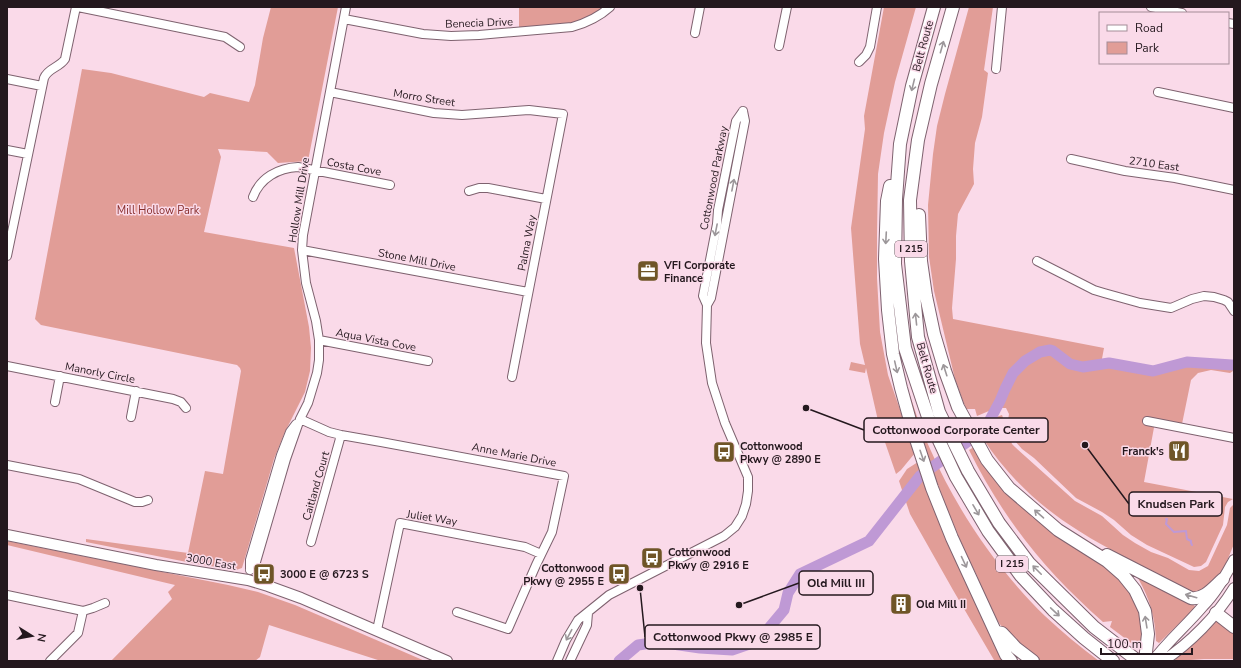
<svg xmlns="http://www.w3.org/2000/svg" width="1241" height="668" font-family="'Nunito Sans',sans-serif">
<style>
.green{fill:#e19d97}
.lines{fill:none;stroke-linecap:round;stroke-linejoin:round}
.stream{stroke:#bf99d5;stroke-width:2}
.river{stroke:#bf99d5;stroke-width:11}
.minor-casing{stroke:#7e626f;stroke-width:10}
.major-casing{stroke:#7e626f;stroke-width:12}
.highway-casing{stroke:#7e626f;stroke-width:14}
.minor{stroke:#fff;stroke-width:8}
.major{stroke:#fff;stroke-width:10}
.highway{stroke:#fff;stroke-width:12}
.oneway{stroke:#9c979a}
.labels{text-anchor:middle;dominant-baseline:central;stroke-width:3;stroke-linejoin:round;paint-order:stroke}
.shield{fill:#fadae9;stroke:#64525b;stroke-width:1}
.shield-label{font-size:10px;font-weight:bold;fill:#24181e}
.street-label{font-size:11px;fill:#24181e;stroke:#fadae9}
.park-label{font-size:11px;fill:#872e2c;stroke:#fadae9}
.poi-label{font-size:11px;font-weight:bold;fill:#24181e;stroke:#fadae9;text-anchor:start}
.leader{fill:none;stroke:#24181e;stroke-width:1.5}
.callout-dot{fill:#24181e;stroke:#fadae9;stroke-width:1.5}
.callout{fill:#fadae9;stroke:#24181e;stroke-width:1.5}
.callout-label{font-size:12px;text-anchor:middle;font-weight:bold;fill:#24181e}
</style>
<rect width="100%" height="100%" fill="#fadae9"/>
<path class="green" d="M271 7H338L308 161 278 163 267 152 218 149 221 157 204 232 294 248 309 327 311 348 310 371 305 392 284 434 274 459 242 568 236 570 197 564 86 542V539L188 553 205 471 223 474 241 371 240 368 237 365 41 325 35 319 82 69 111 73 204 97 210 93 249 102 255 85 263 38Z
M519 7H605L589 18 571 24 519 28Z
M884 7H916L895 82 884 133 878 174 877 235V278L880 332 888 375 915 453 901 470 896 474 879 425 866 368 865 373 849 370 851 362 865 365 860 344 851 228 865 129 864 116Z
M969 7H993L984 70 988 73 982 117 975 143 973 169 974 184 958 214 956 236V259L952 308 953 319 1104 348 1101 364 1109 363 1153 371 1187 362 1232 365 1233 371 1230 373 1211 370 1198 373 1191 380 1182 424 1155 422 1144 482 1233 499 1228 502 1225 507 1223 525 1206 562 1201 566 1194 567 1147 545 1131 535 1114 520 1102 512 1076 498 1034 458 1022 449 1015 441 1011 431 1008 420 1009 414 1006 408H996L977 416 975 409H966L955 379 934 291 929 257 928 205 933 154 937 126 945 94Z
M904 377C912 402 920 427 931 451 958 512 997 569 1045 616 1062 632 1080 647 1099 661H1041L1037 659C1024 647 1009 637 999 623 991 610 983 591 977 576 946 513 922 445 904 377Z
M1002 415 1012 444 1015 447 1075 501 1102 516 1123 535 1135 543 1151 552 1168 558 1189 570 1199 571 1208 566 1227 525 1230 508 1234 504V544L1227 561 1217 579 1199 595C1174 586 1150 571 1126 558 1111 549 1094 541 1079 531 1040 507 1007 476 982 437L987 432 993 418Z
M974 447 1032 517 1124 579 1143 617V652L1110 627 1112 621 1103 622C1045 571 1004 520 969 450Z
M918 462 962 572 997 650 1005 661 994 660 953 590 910 514 899 481 907 469Z
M7 541 228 585 258 592 295 605 425 661H381L269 625 260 657 255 661H111L172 599 168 592 175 585 7 545Z
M1142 575 1195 606 1194 609 1159 643 1156 641C1155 616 1150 600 1138 578V577Z
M1218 619 1234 634V659H1204L1176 661 1175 658 1214 620Z"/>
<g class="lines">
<path class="stream" d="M1166 519H1167L1166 524 1174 532 1186 531 1187 539 1191 541V543L1192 545"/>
<path class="river" d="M619 661 638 645 659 642 700 648 732 650 758 641 784 610 788 593 800 574 869 541 920 476 985 429 1000 401 1005 389 1013 373 1025 361 1040 352 1050 350 1053 351 1070 364 1083 367 1109 363 1153 371 1187 362 1232 365"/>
<g class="minor-casing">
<path id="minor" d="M78 7 225 37 240 47
M1151 7 1182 13
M344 19 423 34 451 36 479 35 572 27C586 23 599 17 610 7
M1228 23 1234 24
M695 33 700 7
M779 46 787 7
M859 62 866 55 870 47 877 7
M996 69 1002 7
M7 79 42 86
M330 92 434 113 462 115 529 110 563 114 512 377
M1158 92 1234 108
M7 150 28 154
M1071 159 1125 171 1175 178 1234 190
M469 191 479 188H488L546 199
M253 197C260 178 278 168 298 167L390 185
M302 250 528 292
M7 256 44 78C48 68 59 68 65 59L76 7
M1037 261 1094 290 1104 293 1140 303 1171 308 1192 299 1204 296 1214 297 1224 300 1228 302 1234 311
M707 305 703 296 717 224 718 210 736 121 743 111
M319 340 428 361
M7 366 173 399 181 402 186 408
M55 402 60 376
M131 417 136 391
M300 419 329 432 341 435 381 442 564 476 552 532 536 565 508 629 457 612
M1147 421 1234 438
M7 465 79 479 135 502H142L148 500
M311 542 341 435
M250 570 256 562 286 459 300 419 308 403 317 373 319 360V340L316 321 306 283 302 250 303 235 346 7
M250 570V560L281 455 290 432 296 424
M7 595 83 611 93 608 105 603
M377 630 400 523 525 547 541 554
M50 661 78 633 83 611
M557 661 566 640 578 620 609 595 724 536 735 527 742 516 746 504 748 491V477L725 423 712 383 706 343 707 305 711 298 745 121 743 111
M570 661 587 625 588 613"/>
</g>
<g class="major-casing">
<path id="major" d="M7 535 156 565 248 580 268 586 301 598 447 661
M1153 661C1168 641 1187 625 1203 606 1216 593 1225 576 1234 560
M1163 661C1190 643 1217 616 1234 588"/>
</g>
<g class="highway-casing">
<path id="highway" d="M934 7 912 86 900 144 896 199 895 264 905 348 928 417 956 477 988 531 1021 576 1053 610 1084 638 1113 661
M953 7 931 84 918 140 910 200 911 261 918 337 939 412 968 471 999 523 1029 563 1094 627 1138 661
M890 186 887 201 885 259 888 310 893 354 901 388 911 424 932 488 952 538 1006 655 1011 661
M919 215 921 261 926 296 934 334 945 371 958 407 987 460 1009 488 1058 530 1107 561 1123 575 1135 590 1145 611 1148 634 1145 661
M1107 555 1191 598C1204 600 1214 587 1223 579
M1216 613 1234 627
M997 632 1002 633 1016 648 1033 661"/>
</g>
<use href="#minor" class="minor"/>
<use href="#major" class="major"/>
<use href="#highway" class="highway"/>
</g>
<defs><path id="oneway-shaft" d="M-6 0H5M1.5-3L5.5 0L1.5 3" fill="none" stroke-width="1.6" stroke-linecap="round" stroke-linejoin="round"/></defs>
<g class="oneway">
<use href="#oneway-shaft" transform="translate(942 47) rotate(-74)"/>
<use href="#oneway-shaft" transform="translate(913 85) rotate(104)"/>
<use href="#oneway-shaft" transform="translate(733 185) rotate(-79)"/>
<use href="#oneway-shaft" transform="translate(716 230) rotate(101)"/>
<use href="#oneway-shaft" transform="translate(886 238) rotate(93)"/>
<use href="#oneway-shaft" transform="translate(916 319) rotate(-96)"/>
<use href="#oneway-shaft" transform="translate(896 367) rotate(77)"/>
<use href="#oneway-shaft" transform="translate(945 370) rotate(-108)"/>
<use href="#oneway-shaft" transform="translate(922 456) rotate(71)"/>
<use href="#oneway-shaft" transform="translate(976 510) rotate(60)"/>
<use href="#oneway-shaft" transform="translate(1039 514) rotate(-139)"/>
<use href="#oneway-shaft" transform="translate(964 562) rotate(65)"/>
<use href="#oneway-shaft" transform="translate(1037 570) rotate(-135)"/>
<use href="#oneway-shaft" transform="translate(1191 596) rotate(-164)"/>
<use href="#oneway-shaft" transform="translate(1055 612) rotate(43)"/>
<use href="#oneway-shaft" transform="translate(1146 622) rotate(-99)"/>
<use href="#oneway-shaft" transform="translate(569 635) rotate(118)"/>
</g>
<defs>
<g id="office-square" transform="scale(1.15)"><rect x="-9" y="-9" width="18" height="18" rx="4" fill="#6f5527" stroke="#fadae9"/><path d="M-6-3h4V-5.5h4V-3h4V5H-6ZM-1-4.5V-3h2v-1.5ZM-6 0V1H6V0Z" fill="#fff"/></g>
<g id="restaurant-square" transform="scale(1.15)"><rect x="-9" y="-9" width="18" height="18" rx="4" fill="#6f5527" stroke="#fadae9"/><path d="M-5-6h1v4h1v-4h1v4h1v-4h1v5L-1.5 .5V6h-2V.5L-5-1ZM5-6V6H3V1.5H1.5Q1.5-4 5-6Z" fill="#fff"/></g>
<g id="bus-square" transform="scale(1.15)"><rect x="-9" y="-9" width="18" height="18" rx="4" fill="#6f5527" stroke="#fadae9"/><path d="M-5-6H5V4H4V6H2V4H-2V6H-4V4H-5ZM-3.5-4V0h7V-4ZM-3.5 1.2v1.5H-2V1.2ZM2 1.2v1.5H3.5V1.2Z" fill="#fff"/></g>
<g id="building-square" transform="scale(1.15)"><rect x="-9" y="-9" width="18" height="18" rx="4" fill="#6f5527" stroke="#fadae9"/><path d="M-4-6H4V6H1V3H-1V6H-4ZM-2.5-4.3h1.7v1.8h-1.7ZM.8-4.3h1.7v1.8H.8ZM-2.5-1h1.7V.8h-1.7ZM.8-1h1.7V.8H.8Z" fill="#fff"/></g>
</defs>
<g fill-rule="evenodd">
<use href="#office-square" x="648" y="271"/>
<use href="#restaurant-square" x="1179" y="451"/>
<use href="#bus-square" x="724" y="452"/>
<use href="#bus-square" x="652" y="558"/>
<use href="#bus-square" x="264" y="574"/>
<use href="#bus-square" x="619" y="574"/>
<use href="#building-square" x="901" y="604"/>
</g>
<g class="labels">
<g class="shield">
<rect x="895" y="241" width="32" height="16" rx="3"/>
<rect x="996" y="556" width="32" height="16" rx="3"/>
</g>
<g class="shield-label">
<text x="911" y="249">I 215</text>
<text x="1012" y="564">I 215</text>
</g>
<g class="street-label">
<text transform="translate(479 23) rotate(-2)">Benecia Drive</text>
<text transform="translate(923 46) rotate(-75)">Belt Route</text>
<text transform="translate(424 98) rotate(9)">Morro Street</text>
<text transform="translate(1154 164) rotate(8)">2710 East</text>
<text transform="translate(354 167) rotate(11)">Costa Cove</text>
<text transform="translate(714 178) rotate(-79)">Cottonwood Parkway</text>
<text transform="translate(299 200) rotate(-81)">Hollow Mill Drive</text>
<text transform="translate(527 243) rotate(-79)">Palma Way</text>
<text transform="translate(417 260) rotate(11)">Stone Mill Drive</text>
<text transform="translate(376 340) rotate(11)">Aqua Vista Cove</text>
<text transform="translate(927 368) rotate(74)">Belt Route</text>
<text transform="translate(100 373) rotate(11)">Manorly Circle</text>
<text transform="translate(514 455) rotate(11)">Anne Marie Drive</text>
<text transform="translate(316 486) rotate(-74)">Caitland Court</text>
<text transform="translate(432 518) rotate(9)">Juliet Way</text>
<text transform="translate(211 562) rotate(10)">3000 East</text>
</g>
<g class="park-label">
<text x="158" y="210">Mill Hollow Park</text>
</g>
<g class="poi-label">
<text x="664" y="265">VFI Corporate<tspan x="664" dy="13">Finance</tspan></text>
<text x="740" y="446">Cottonwood<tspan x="740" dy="13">Pkwy @ 2890 E</tspan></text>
<text x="1164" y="451" text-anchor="end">Franck's</text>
<text x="668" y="552">Cottonwood<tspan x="668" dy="13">Pkwy @ 2916 E</tspan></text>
<text x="604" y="568" text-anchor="end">Cottonwood<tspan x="604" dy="13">Pkwy @ 2955 E</tspan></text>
<text x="280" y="574">3000 E @ 6723 S</text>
<text x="916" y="604">Old Mill II</text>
</g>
</g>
<path class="leader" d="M806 408L864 430M1085 445L1129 504M739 605L799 583M640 588L645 637"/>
<g class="callout-dot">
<circle cx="806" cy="408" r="4"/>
<circle cx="1085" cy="445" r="4"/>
<circle cx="739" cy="605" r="4"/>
<circle cx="640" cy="588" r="4"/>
</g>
<g class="callout">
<rect x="864" y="418" width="184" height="24" rx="4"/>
<rect x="1129" y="492" width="93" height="24" rx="4"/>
<rect x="799" y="571" width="74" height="24" rx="4"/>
<rect x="645" y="625" width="175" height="24" rx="4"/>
</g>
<g class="callout-label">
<text x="956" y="434">Cottonwood Corporate Center</text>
<text x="1176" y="508">Knudsen Park</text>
<text x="836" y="587">Old Mill III</text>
<text x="733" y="641">Cottonwood Pkwy @ 2985 E</text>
</g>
<rect width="1241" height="668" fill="none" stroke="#24181e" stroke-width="16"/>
<rect x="1099" y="12" width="130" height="52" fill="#fadae9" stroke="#a48c98"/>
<rect x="1107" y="25" width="20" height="6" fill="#ffffff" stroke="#a48c98"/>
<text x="1135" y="32" font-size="12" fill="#24181e">Road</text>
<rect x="1107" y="42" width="20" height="12" fill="#e19d97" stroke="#a48c98"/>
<text x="1135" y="52" font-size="12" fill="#24181e">Park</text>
<g transform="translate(32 636) rotate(101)" stroke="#fadae9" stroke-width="3" paint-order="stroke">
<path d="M0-3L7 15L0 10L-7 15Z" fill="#24181e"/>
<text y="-6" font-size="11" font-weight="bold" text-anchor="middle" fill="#24181e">N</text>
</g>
<path d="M1101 648v6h91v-6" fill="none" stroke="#24181e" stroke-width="2"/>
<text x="1107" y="648" font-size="12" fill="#24181e" stroke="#fadae9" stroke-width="3" paint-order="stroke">100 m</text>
</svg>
